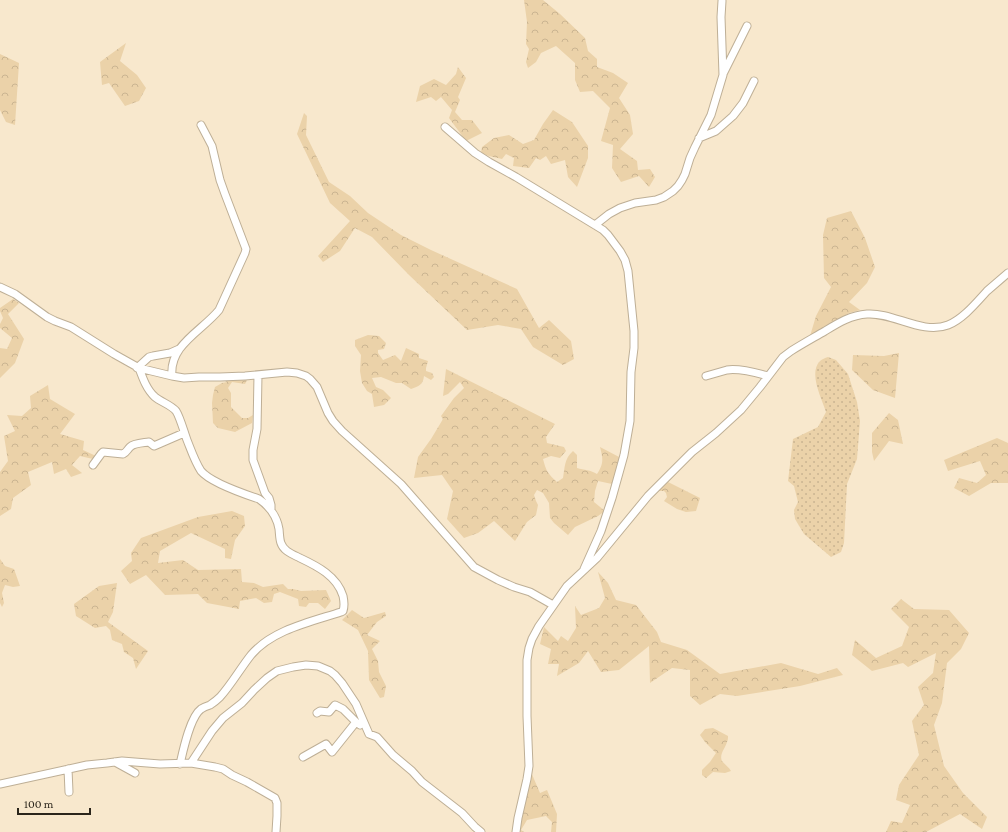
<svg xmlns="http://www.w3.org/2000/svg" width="1008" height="832" font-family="'Crimson Pro',serif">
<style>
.green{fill:url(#green-dots)}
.forest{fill:url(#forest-crowns)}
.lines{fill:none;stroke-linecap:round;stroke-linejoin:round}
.minor-casing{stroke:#beaf96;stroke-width:9}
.minor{stroke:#fff;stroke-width:7}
</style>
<defs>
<pattern id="green-dots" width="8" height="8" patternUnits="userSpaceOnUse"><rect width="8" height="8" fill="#ebd2a9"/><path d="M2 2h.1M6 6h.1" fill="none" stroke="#cab491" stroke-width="1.8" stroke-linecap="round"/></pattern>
<pattern id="forest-crowns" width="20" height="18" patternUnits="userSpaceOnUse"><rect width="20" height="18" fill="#ebd2a9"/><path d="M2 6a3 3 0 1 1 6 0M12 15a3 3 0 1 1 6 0" fill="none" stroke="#cab491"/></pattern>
</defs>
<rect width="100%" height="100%" fill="#f8e8cd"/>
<path class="green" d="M828 357 836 360 848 374 857 402 860 421 857 459 847 484 844 543 841 552 831 557 804 534 795 519 794 510 798 502 794 486 788 481 793 439 818 427 826 412C822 399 808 373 820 361 822 359 825 358 828 357Z"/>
<path class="forest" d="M524 0H543L560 14 585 38 588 51 597 59V67L613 73 628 83 619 98 630 115 633 134 620 149 637 161 638 170 650 169 655 177 649 187 639 176 621 182 612 168 613 145 601 141 610 108 593 91 580 92 575 80V63L556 46 541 53 536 62 528 68 526 62 529 49 526 44 527 22Z
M126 43 120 61 137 75 146 88 139 101 125 106 109 83 102 85 100 62Z
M0 54 19 63 15 125 6 122 0 110Z
M458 67 466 78 458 97 460 100 455 112 462 120H472L482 133 466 141 449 118 452 110 441 97 436 101 431 97 416 102 420 86 434 79 446 85 456 74Z
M553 110 572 122 588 146V158L577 187 568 177 565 160 551 164 546 156 540 160 536 158 529 168 513 166 514 158 506 154 502 159 489 156 481 153 482 147 494 138 509 135 523 144 534 140 543 124Z
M304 113 307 116 306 135 329 182 350 196 368 213 401 235 431 250 517 289 539 328 549 320 571 341 574 359 563 365 533 347 521 329 498 325 467 330 409 275 372 237 355 228 340 251 323 262 318 256 350 221 330 203 297 134Z
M851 211 865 238 875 267 867 283 849 302 860 310 849 313 810 336 816 316 831 287 824 278 823 235 827 218Z
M13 299 19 303 8 314 24 339 15 363 0 378V348L7 349 12 338 0 328V324L3 318 0 311V308Z
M368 335 379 336 386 343 384 349 378 350V353L383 360 395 355 401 361 406 348 419 354V358L428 361 426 368V371L432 373 434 377 431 380 424 376C423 385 419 386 411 389L402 383H396L381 377 372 378 376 387 383 390 391 398 384 405 374 407 372 394 367 391 362 383 360 371 361 355 355 346V340Z
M899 353 895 398 873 390 852 370 853 355 884 356Z
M446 369 555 424 546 437 547 443 564 447 566 451 560 458 551 456 543 459C546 471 548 474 557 482L563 478C565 467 564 459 573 451L577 455V468C584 470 591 470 597 474 604 463 603 459 600 447L621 458 612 484 598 481 595 491 594 502 605 511 598 516 575 527 568 535 554 523 550 518 549 503 543 493 537 490 534 495 536 501 538 505 536 515 527 522 515 541 494 521 478 533 464 538 447 519 453 491 442 475 414 478 418 457 431 439 443 419 441 416 454 398 464 388 460 382 448 394 443 396Z
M227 379 247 380 245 384 232 382 228 388 231 393V407L242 418H248L253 415 252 423 235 432 218 428 213 423 212 403 213 395 215 387 222 383 227 382 223 380Z
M48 385 50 399 75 414 60 434 84 441 83 450 96 456 93 459 80 456 72 465 82 473 71 477 66 469 54 474 52 462 28 472 31 485 13 498 11 509 0 516V472L8 461 4 436 15 431 7 415 22 416 31 408 30 396Z
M889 413 898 420 903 444 889 441 874 461 872 452V433Z
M997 438 1008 443V483H991L969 496 954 488 959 478 977 483 986 475 980 461 948 471 944 460Z
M668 482 700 498 696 511 686 512 677 509 664 501 667 497 666 493 664 491H658Z
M232 511 244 516 245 526 235 540 231 559 225 558V549L191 533 160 551 158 563 183 560 198 570 241 569 242 582 254 583 263 587 283 584 288 589H293L301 591 326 590 331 601 325 609 318 603H309L306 607 299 606 298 599 280 592 274 594 272 602 264 603 256 598 240 601 239 609 207 603 198 594 165 595 146 575 130 584 121 571 132 561 131 553 141 538 198 517Z
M0 559 5 566 14 569 20 586 13 587 5 585 2 593 4 603 2 607 0 603Z
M598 572 608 583 616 600 636 605 657 632 661 642 687 650 720 674 781 663 818 674 837 668 843 675 800 686 737 696 720 694 700 705 690 696V670L672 668 650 683 649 646 619 670 601 672 588 651 579 663 557 676 559 664H548L551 649 540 644 544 627 558 641 561 636 568 641 576 628 575 606 581 615 599 608 605 598Z
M117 583 113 612 108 622 148 651 136 669 133 658 124 652 122 644 112 640 110 630 106 626 95 628 76 616 74 604 99 586Z
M901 599 914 609 949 610 969 633 961 649 947 663 942 703 934 725 944 766 963 793 987 817 982 829 960 814 926 832H886L891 821 902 823 910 805 896 800 899 785 919 755 912 721 924 705 918 687 933 673 936 653 908 667 903 663 872 671 852 655 855 640 876 658 902 646 909 627 891 609Z
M352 610 364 618 385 612 386 616 377 622 367 635 380 641 372 649 378 661 379 672 386 686 384 697 380 698 369 680 368 651 358 630 342 620Z
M713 728 728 736C728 738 728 740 727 742 725 749 719 754 722 761 725 765 729 767 731 771L725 773 713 772 706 778 702 775V770L710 762 716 753 705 742 700 735 705 729Z
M529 756H532L531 772 540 793 547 790 557 814 556 832H551L552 822 546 816 527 820 521 830 524 832H514Z"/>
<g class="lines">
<g class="minor-casing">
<path id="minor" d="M723 74 747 26
M445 127 475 153 489 162 516 177 603 230 608 235 620 251 625 260 628 271 634 331V348L631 372 630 421 624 455 612 498 601 531 584 569
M699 138 716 131 733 116 743 103 754 81
M595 225 609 214 620 208 635 203 656 200 664 197 673 191 678 186 682 180 685 174 690 158 695 147 711 115 723 75 721 17 722 1
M0 287 15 294 47 317 55 321 71 327 114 354 139 368 172 376 184 378 199 377H220L245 376 287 372 297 373 306 376 310 379 317 387 328 413 333 421 342 431 401 484 474 567 498 580 514 587 530 592 553 605
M137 368 149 357 153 356 170 353 179 349
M139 368C143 379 147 390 155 397 161 402 171 405 176 411 180 417 184 432 187 440 191 450 195 462 201 471 211 483 244 494 259 499 269 506 277 517 279 529 280 538 279 545 287 551 291 554 296 556 300 558 317 566 337 576 343 596 344 601 345 605 343 611L341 612C310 622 272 630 251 655 240 669 231 685 220 697 217 700 213 703 210 705 207 706 204 707 201 709 190 717 183 751 180 764
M258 375 257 429 253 450V460L265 493 269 498 271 505V510
M172 376C169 345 202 331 219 310L245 253 246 249 225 194 220 180 212 146 201 125
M706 376C713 374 720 372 727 370 740 368 757 373 768 376
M93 465 101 454 103 452 123 454C127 452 127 450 130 447 134 443 143 443 149 442L154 446 184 433
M317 713 320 711 329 712 335 705 343 709 356 722 360 725
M303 757 326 744 332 752 356 722
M115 762 135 773
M191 763 215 767 223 769 232 775 247 782 275 798 277 803V816L276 832
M68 769 69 792
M0 784 87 765 107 763 122 761 160 764 191 763 212 731 223 718 242 703 254 690 267 678 277 671 293 667 306 665 318 666 330 671 335 675 342 683 356 704 369 734 377 737 393 755 412 771 422 782 462 813 475 827 481 832
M516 832 518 818 527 779 529 766 527 716V660L529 648 532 639 539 626 567 586 597 558 648 496 692 452 716 433 741 410 760 387 783 357 791 351C802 344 813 338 825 331 838 323 851 315 867 314 893 312 922 335 948 325 963 319 976 303 987 291 994 285 1001 279 1008 273"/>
</g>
<use href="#minor" class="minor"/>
</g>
<path d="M18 808v6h72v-6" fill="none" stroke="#2b251b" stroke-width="2"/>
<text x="24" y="808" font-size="12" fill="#2b251b" stroke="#f8e8cd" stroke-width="3" paint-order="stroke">100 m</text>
</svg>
